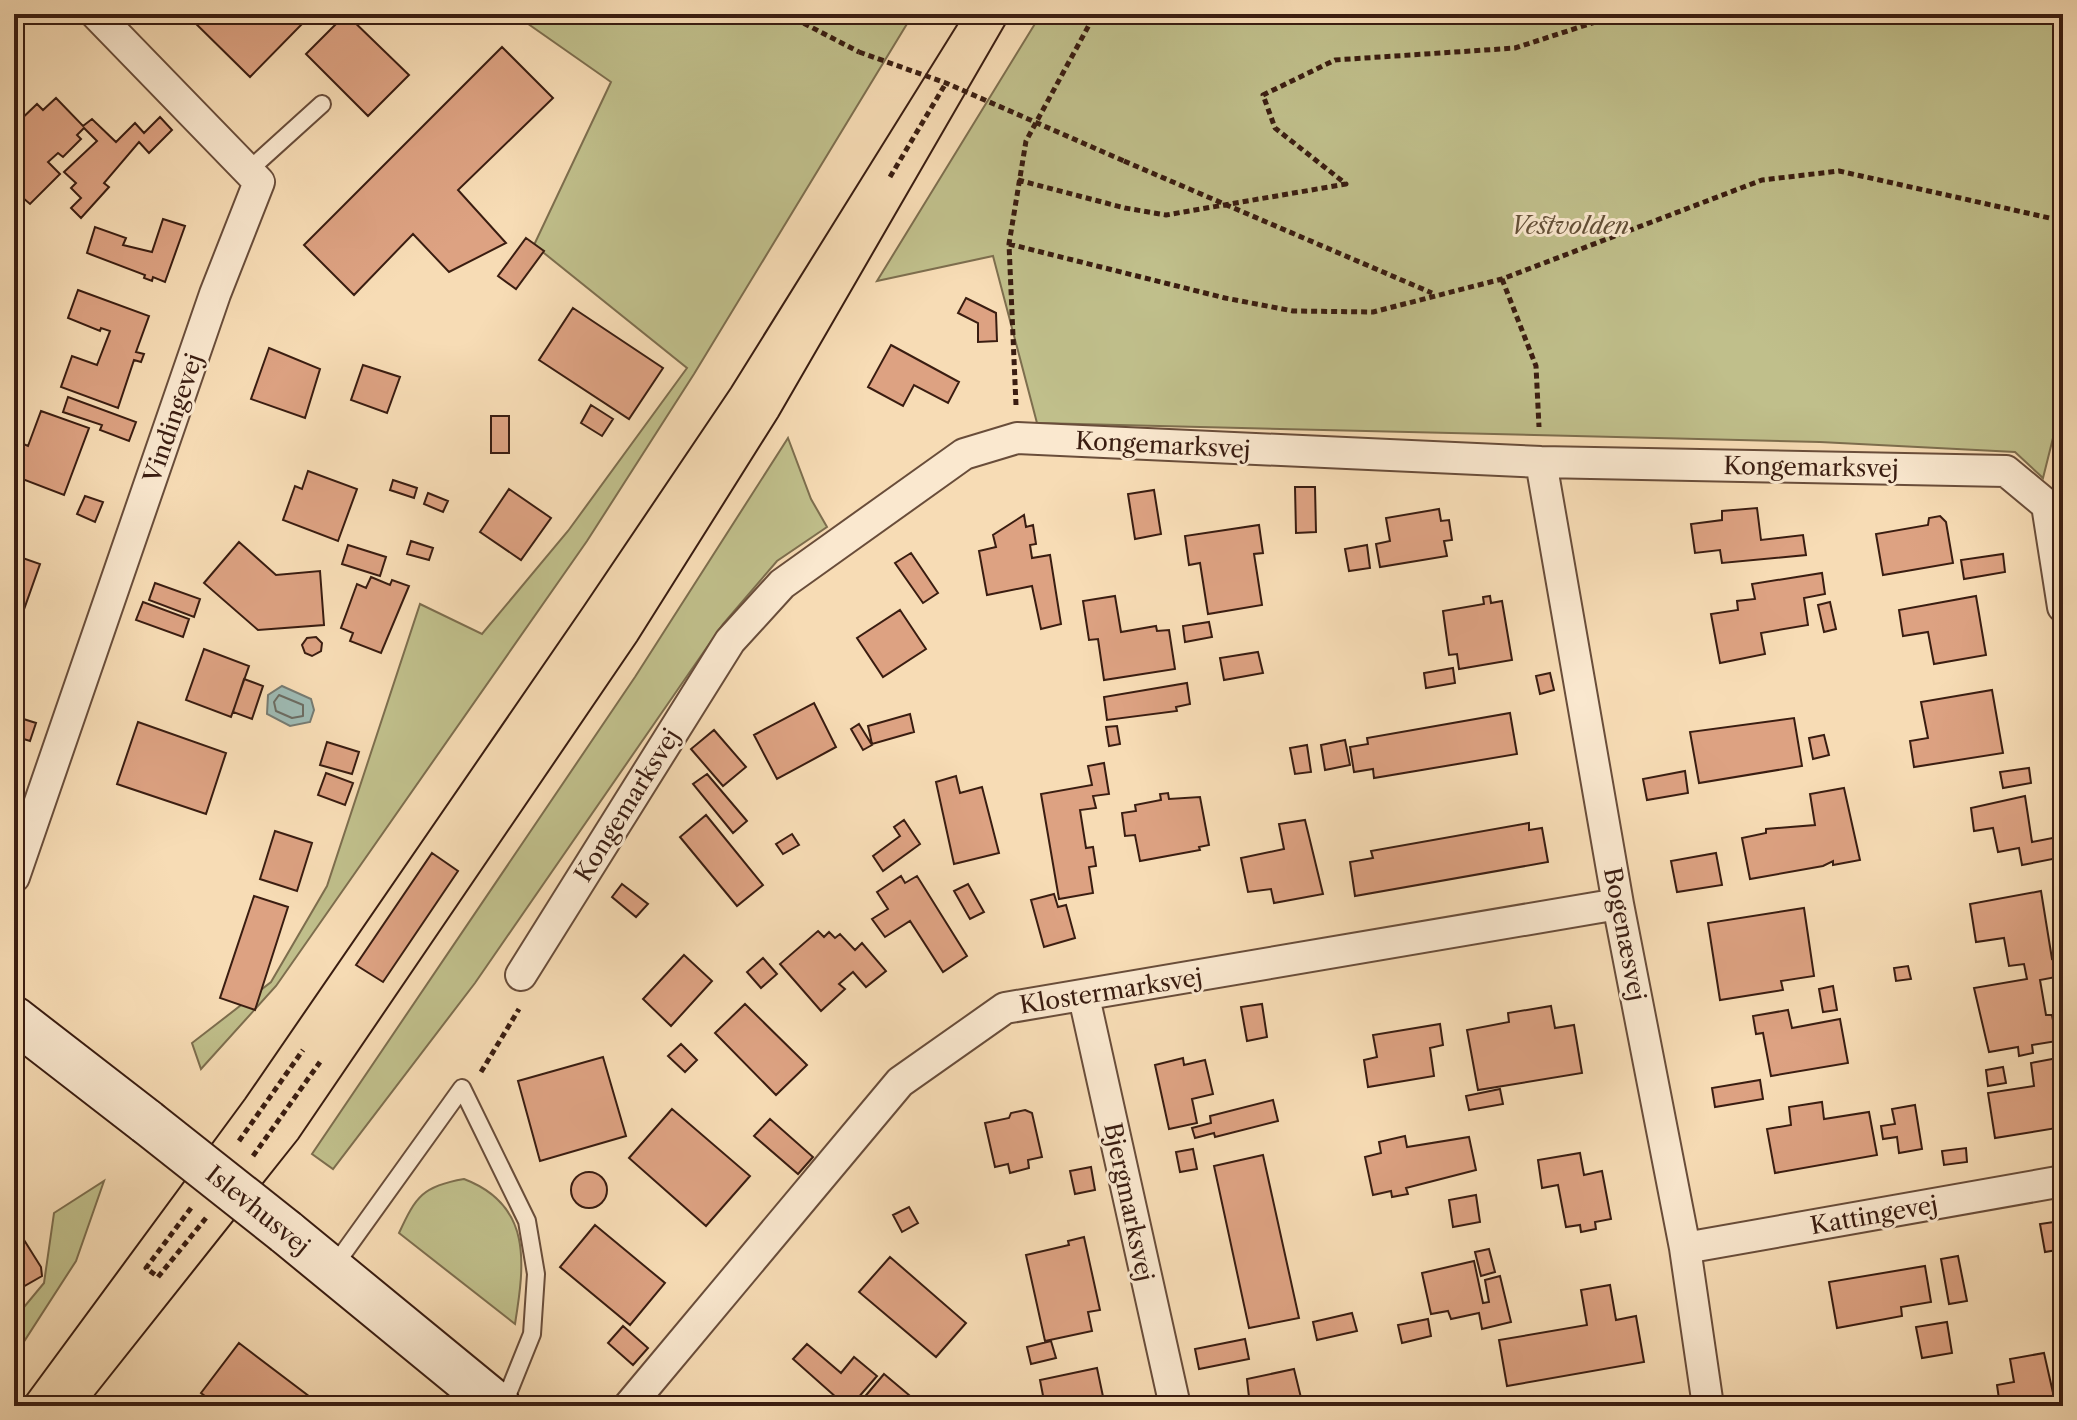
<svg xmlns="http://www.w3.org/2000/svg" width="2077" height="1420" font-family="'Libre Caslon Text',serif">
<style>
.green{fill:#c0bf8b;stroke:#7d6e4e;stroke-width:2}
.water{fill:#9ebab3;stroke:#767b72;stroke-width:2}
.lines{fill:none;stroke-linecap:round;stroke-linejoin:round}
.shore{stroke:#6c6c62;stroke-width:2}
.building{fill:#dda282;stroke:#3a1d11;stroke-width:2}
.lane-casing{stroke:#694d3a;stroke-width:20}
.street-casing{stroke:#694d3a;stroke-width:34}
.secondary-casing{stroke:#3a1d11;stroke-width:48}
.path{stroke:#3a1d11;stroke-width:5;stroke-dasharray:6 4;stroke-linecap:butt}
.lane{stroke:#fae8cf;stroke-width:16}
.street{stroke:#fae8cf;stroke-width:30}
.secondary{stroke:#fae8cf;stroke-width:44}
.tram{stroke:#3a1d11;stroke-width:2}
.secondary-bridge-casing{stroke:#3a1d11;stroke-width:48;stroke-linecap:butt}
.path-bridge{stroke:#3a1d11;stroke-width:5;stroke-dasharray:6 4;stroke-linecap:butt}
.secondary-bridge{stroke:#fae8cf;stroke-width:44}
.labels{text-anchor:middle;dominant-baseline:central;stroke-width:6;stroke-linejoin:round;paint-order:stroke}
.park-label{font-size:24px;font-style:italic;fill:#624e36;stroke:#fae8cf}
.street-label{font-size:24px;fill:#3a1d11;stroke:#fae8cf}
</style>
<rect width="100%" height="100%" fill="#f7dcb5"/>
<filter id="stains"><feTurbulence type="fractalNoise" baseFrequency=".0025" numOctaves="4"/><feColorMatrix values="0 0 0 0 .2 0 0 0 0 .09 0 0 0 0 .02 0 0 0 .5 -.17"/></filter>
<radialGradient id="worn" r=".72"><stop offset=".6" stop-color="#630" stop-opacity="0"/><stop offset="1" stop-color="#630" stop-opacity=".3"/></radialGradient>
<path class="green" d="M514 14H913L694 374 587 541 276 986 201 1069 192 1043 271 982 327 886 420 604 482 634 568 531 687 368 534 245 611 82Z
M1041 14H2063V398L2043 478 2015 452 1820 442 1037 423 993 256 877 281Z
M788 438 811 499 827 527 777 561 723 624 475 983 333 1169 312 1154 635 677Z
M464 1179C532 1205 525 1262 515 1324L399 1233C416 1196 423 1186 464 1179Z
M104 1181 76 1261 14 1357V1319L44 1283 54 1213Z"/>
<path class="water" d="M282 686 311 699 314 710 310 722 290 726 267 714 268 695Z"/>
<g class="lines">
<path class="shore" d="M279 695 303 705V716L292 718 276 711 274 702Z"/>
</g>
<path class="building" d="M186 14H290L301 25 250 77Z
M346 14 409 75 368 116 306 54Z
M502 47 553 98 458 190 506 243 449 272 413 234 354 295 304 245Z
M56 98 83 126 92 119 116 142 135 123 144 133 160 117 172 130 149 153 139 142 104 183 109 187 81 218 71 208 81 198 71 188 76 183 64 172 97 141 84 128 77 135 81 139 63 157 58 153 48 162 60 174 30 204 22 197 16 203 14 200V126L37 104 43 110Z
M163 219 185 226 165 282 153 277 152 281 144 278 145 275 87 253 95 227 126 238 123 245 152 252Z
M526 238 544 251 516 289 498 276Z
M78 290 149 316 136 352 144 354 141 362 134 360 118 408 61 387 72 356 97 365 110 331 101 328 100 331 68 318Z
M966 298 996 313 997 341 978 342V323L958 313Z
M573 308 663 368 629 419 539 360Z
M891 345 959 382 948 403 914 385 903 406 868 387Z
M269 348 320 369 305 418 251 399Z
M363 365 400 377 387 413 351 400Z
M68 397 136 422 129 441 100 430 102 425 63 412Z
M591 405 613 419 602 436 581 423Z
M41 411 89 428 64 495 17 477 18 474 14 472V440L28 446Z
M491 416H509V453H491Z
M308 471 357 489 338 541 283 520 295 486 302 489Z
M393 480 417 488 414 498 390 490Z
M1295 487H1315L1316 532 1296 533Z
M509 489 551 518 521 560 480 532Z
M1154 490 1161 534 1135 539 1128 494Z
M428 493 448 501 443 512 424 504Z
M85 496 103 502 95 522 77 514Z
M1757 508 1761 540 1803 535 1806 555 1722 563 1720 550 1695 553 1691 524 1722 520V511Z
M1439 509 1441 521 1449 520 1452 540 1444 541 1447 556 1380 567 1376 544 1390 541 1386 518Z
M1024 515 1026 527 1033 525 1036 544 1030 545 1032 558 1050 555 1061 624 1041 629 1032 586 987 595 979 551 996 547 993 535Z
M1940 516 1946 522 1953 563 1883 575 1876 534 1928 525 1929 518Z
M1259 525 1263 553 1254 554 1262 605 1208 614 1200 563 1189 565 1185 536Z
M411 541 433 548 429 560 407 554Z
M239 542 276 575 320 571 324 625 258 630 204 583Z
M348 545 386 557 380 576 342 564Z
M1367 545 1370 568 1349 571 1345 549Z
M911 553 938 593 923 603 895 563Z
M2003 554 2005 572 1964 579 1961 560Z
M14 555 40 564 22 615 14 613Z
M1822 573 1825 594 1804 598 1808 625 1761 633 1765 654 1720 663 1711 614 1738 610 1737 601 1755 599 1752 584Z
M371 577 390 585 392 580 409 586 381 653 350 641 353 633 341 628 357 584 366 588Z
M155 583 200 599 194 617 149 600Z
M1115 596 1121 632 1156 626 1157 631 1169 630 1175 669 1104 680 1098 639 1089 640 1083 601Z
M1490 596 1491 603 1502 601 1512 660 1459 669 1457 654 1449 655 1443 611 1484 604 1483 597Z
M1976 596 1986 655 1934 664 1928 632 1903 636 1899 610Z
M143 602 189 619 183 637 136 620Z
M1830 602 1836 629 1824 632 1818 605Z
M900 610 926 649 883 677 857 638Z
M1209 622 1212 637 1185 642 1183 626Z
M316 637 322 643 321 651 312 656 305 653 302 645 307 638Z
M204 649 249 666 231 717 186 700Z
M1258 652 1263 673 1224 680 1220 658Z
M1453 668 1455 683 1426 688 1424 673Z
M1550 673 1554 690 1540 694 1536 676Z
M244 679 263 686 252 719 233 712Z
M1187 683 1190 704 1176 707 1177 711 1107 720 1104 697Z
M1992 690 2003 753 1914 767 1910 741 1928 738 1921 702Z
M814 703 836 747 777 779 754 735Z
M1510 713 1517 754 1374 778 1373 769 1354 772 1350 747 1368 744 1367 738Z
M910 714 914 732 872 744 868 726Z
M14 716 36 723 30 741 14 736Z
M1794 718 1802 766 1699 783 1690 732Z
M138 722 226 753 206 814 117 784Z
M859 724 872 745 863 750 851 729Z
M1117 726 1120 744 1109 746 1106 727Z
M714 730 746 767 723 786 691 749Z
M1824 735 1829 755 1813 759 1809 738Z
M1345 740 1350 765 1325 770 1321 745Z
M327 742 359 752 352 774 320 765Z
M1307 745 1311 772 1295 774 1290 748Z
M1104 763 1109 794 1093 796 1096 808 1080 810 1086 848 1093 847 1096 866 1089 867 1093 893 1059 899 1041 794 1092 785 1088 766Z
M2029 768 2031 783 2003 788 2000 772Z
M1685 771 1688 793 1647 800 1643 779Z
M326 773 353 783 345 805 318 795Z
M707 774 747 821 733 833 693 784Z
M956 776 960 793 982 787 999 853 954 864 936 782Z
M1844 788 1860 860 1833 865V861L1823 866 1750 879 1742 838 1766 833V829L1815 825 1810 794Z
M1168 793 1169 799 1200 797 1209 845 1199 847 1200 850 1140 861 1135 835 1125 836 1122 813 1136 811 1135 805 1161 800 1160 794Z
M2025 796 2032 842 2063 836V857L2022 865 2019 848 1998 852 1993 828 1974 831 1971 808Z
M706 815 763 885 737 906 680 837Z
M904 820 920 844 883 871 873 856 900 836 894 827Z
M1305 820 1323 894 1274 903 1271 889 1248 892 1241 858 1284 849 1279 824Z
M1529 823V830L1542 828 1548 862 1355 896 1350 862 1373 858 1371 851Z
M275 831 312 843 297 891 260 879Z
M792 834 799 845 783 854 776 844Z
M432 853 458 871 383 982 356 965Z
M1716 853 1722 885 1677 892 1671 861Z
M901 876 905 883 917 876 967 956 943 972 910 921 885 937 872 919 888 909 877 892Z
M622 884 648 904 636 917 612 897Z
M968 884 984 912 970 919 954 891Z
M2041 891 2052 959 2058 958 2061 976 2040 980 2046 1015H2052L2057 1041 2032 1045 2033 1053 2019 1056 2018 1047 1989 1052 1974 988 2027 979 2024 964 2009 966 2004 938 1976 942 1970 904Z
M1054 894 1058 907 1066 905 1075 938 1044 947 1031 900Z
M254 896 288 907 255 1010 220 998Z
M1804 908 1814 976 1781 981 1783 990 1720 1000 1708 923Z
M818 931 824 937 829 932 835 938 840 934 855 950 862 943 886 971 866 987 853 972 839 984 845 989 821 1011 780 964Z
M684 955 712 981 671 1026 643 999Z
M763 958 777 974 761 988 747 972Z
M1908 966 1911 979 1896 981 1894 968Z
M1833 986 1837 1010 1823 1012 1819 989Z
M745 1004 807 1065 776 1095 715 1033Z
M1262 1004 1267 1037 1247 1041 1241 1007Z
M1551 1006 1555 1028 1574 1025 1582 1073 1478 1090 1467 1030 1509 1022 1508 1013Z
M1788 1010 1792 1028 1840 1019 1848 1063 1771 1076 1763 1033 1756 1034 1753 1016Z
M1440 1024 1443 1045 1430 1048 1434 1076 1368 1087 1364 1060 1377 1057 1373 1035Z
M681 1044 697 1060 685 1072 668 1056Z
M603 1057 626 1136 540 1161 518 1081Z
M2063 1057V1127L1995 1138 1988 1093 2034 1086 2031 1063Z
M1183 1058 1184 1065 1205 1060 1213 1094 1192 1099 1197 1123 1169 1129 1155 1065Z
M2003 1067 2006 1083 1988 1086 1986 1070Z
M1760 1080 1763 1099 1715 1107 1712 1088Z
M1500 1089 1503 1104 1469 1110 1466 1096Z
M1273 1100 1278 1121 1215 1137 1214 1133 1195 1138 1192 1128 1211 1123 1210 1116Z
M1822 1102 1824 1119 1869 1112 1877 1155 1775 1173 1767 1129 1791 1125 1789 1107Z
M1915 1105 1922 1149 1899 1153 1897 1137 1883 1139 1881 1126 1895 1124 1892 1109Z
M672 1109 750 1176 706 1226 629 1158Z
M1025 1110 1032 1113 1042 1157 1028 1160 1029 1168 1010 1173 1008 1164 995 1167 985 1123 1009 1118 1011 1113Z
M770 1119 813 1157 798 1174 754 1136Z
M1405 1136 1407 1147 1469 1137 1476 1170 1406 1188 1408 1194 1392 1197 1391 1191 1373 1195 1365 1157 1381 1153 1379 1142Z
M1966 1148 1967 1162 1944 1165 1942 1151Z
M1193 1149 1197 1169 1180 1172 1176 1152Z
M1580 1153 1584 1175 1602 1171 1611 1219 1595 1222 1596 1229 1581 1232 1580 1225 1566 1227 1558 1185 1542 1188 1538 1160Z
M1263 1155 1299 1318 1249 1328 1214 1166Z
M1091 1167 1095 1190 1075 1194 1070 1171Z
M571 1190a18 18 0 1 1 36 0a18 18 0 1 1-36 0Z
M1476 1195 1480 1222 1453 1227 1449 1200Z
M909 1207 918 1223 902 1232 893 1215Z
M2061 1221 2063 1249 2045 1252 2040 1224Z
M595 1225 665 1283 630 1325 560 1267Z
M14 1232H19L41 1267 42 1276 14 1292Z
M1084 1237 1100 1310 1088 1312 1092 1331 1045 1341 1026 1255 1069 1245 1068 1241Z
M1489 1249 1495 1272 1481 1276 1475 1252Z
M1958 1256 1967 1301 1949 1304 1941 1259Z
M890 1257 966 1323 936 1357 859 1292Z
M1474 1261 1483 1303 1489 1302 1485 1280 1500 1276 1511 1322 1482 1329 1479 1313 1451 1319 1448 1311 1431 1314 1422 1273Z
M1925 1266 1931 1302 1901 1307 1902 1316 1837 1328 1829 1282Z
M1610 1285 1616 1320 1636 1316 1644 1362 1507 1386 1499 1340 1587 1325 1581 1290Z
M1352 1313 1357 1331 1317 1340 1313 1322Z
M1428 1319 1431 1336 1402 1343 1398 1325Z
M1947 1322 1952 1353 1922 1358 1916 1327Z
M623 1326 648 1348 633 1365 608 1343Z
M1245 1339 1249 1359 1199 1369 1195 1349Z
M1051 1341 1056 1358 1031 1364 1027 1347Z
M239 1343 322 1406H218L201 1393Z
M807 1344 841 1373 854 1357 877 1376 851 1406H846L793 1359Z
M2044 1353 2056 1406H2000L1997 1385 2014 1382 2010 1359Z
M1097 1368 1105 1406H1045L1040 1380Z
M1294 1369 1303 1406H1250L1247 1379Z
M884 1374 922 1406H869L862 1400Z"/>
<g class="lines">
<g class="lane-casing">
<path id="lane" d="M248 171 322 104
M332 1269 462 1088 527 1221 536 1274 532 1334 503 1406"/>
</g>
<g class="street-casing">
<path id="street" d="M1541 462 1618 904 1685 1248 1708 1406
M2047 505 2063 607
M14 877 215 294 259 182 96 14
M521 975 730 641 782 584 964 454 1017 438 1541 462 2006 471 2047 505 2063 508
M1084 997 1175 1406
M1685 1248 2063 1181
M629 1406 900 1082 1005 1008 1618 904"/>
</g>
<g class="secondary-casing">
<path id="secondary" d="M14 1019 147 1122
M286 1232 498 1406"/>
</g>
<path class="path" d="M613 14 622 20 627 14
M786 14 859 52
M1124 161 1432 293
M890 177 946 83
M1018 180 1125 208 1166 215 1346 184 1275 128 1263 95 1335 60 1515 48 1620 14
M1009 244 1225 298 1293 311 1373 312 1502 279 1762 180 1839 171 2063 221
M1502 279 1536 366 1539 427
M1016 405 1009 244 1026 141 1095 14
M481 1072 519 1009
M239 1141 303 1050
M253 1156 320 1062
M191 1208 146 1268 158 1277 206 1218"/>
<use href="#lane" class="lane"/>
<use href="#street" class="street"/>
<use href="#secondary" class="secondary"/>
<path class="tram" d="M19 1406 245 1099 584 606 731 388 964 14
M86 1406 298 1139 637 641 778 417 1011 14"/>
<g class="secondary-bridge-casing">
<path id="secondary-bridge" d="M147 1122 286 1232"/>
</g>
<path class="path-bridge" d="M859 52 946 83 1124 161"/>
<use href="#secondary-bridge" class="secondary-bridge"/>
</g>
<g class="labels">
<g class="park-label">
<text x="1570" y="225">Vestvolden</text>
</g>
<g class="street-label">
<text transform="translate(173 418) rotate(-71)">Vindingevej</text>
<text transform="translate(1163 445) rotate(3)">Kongemarksvej</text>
<text transform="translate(1811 467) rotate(1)">Kongemarksvej</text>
<text transform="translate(627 805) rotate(-58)">Kongemarksvej</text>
<text transform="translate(1625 934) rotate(79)">Bogenæsvej</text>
<text transform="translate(1111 991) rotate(-9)">Klostermarksvej</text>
<text transform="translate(1129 1202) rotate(78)">Bjergmarksvej</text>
<text transform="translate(258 1210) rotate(39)">Islevhusvej</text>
<text transform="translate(1874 1215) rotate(-10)">Kattingevej</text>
</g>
</g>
<rect width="2077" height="1420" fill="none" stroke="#f7dcb5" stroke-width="48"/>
<rect x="16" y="16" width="2045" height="1388" fill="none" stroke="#3a1d11" stroke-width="4"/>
<rect x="24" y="24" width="2029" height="1372" fill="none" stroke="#3a1d11" stroke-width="2"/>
<rect width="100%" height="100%" filter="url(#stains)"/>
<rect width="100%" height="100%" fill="url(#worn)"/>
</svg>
